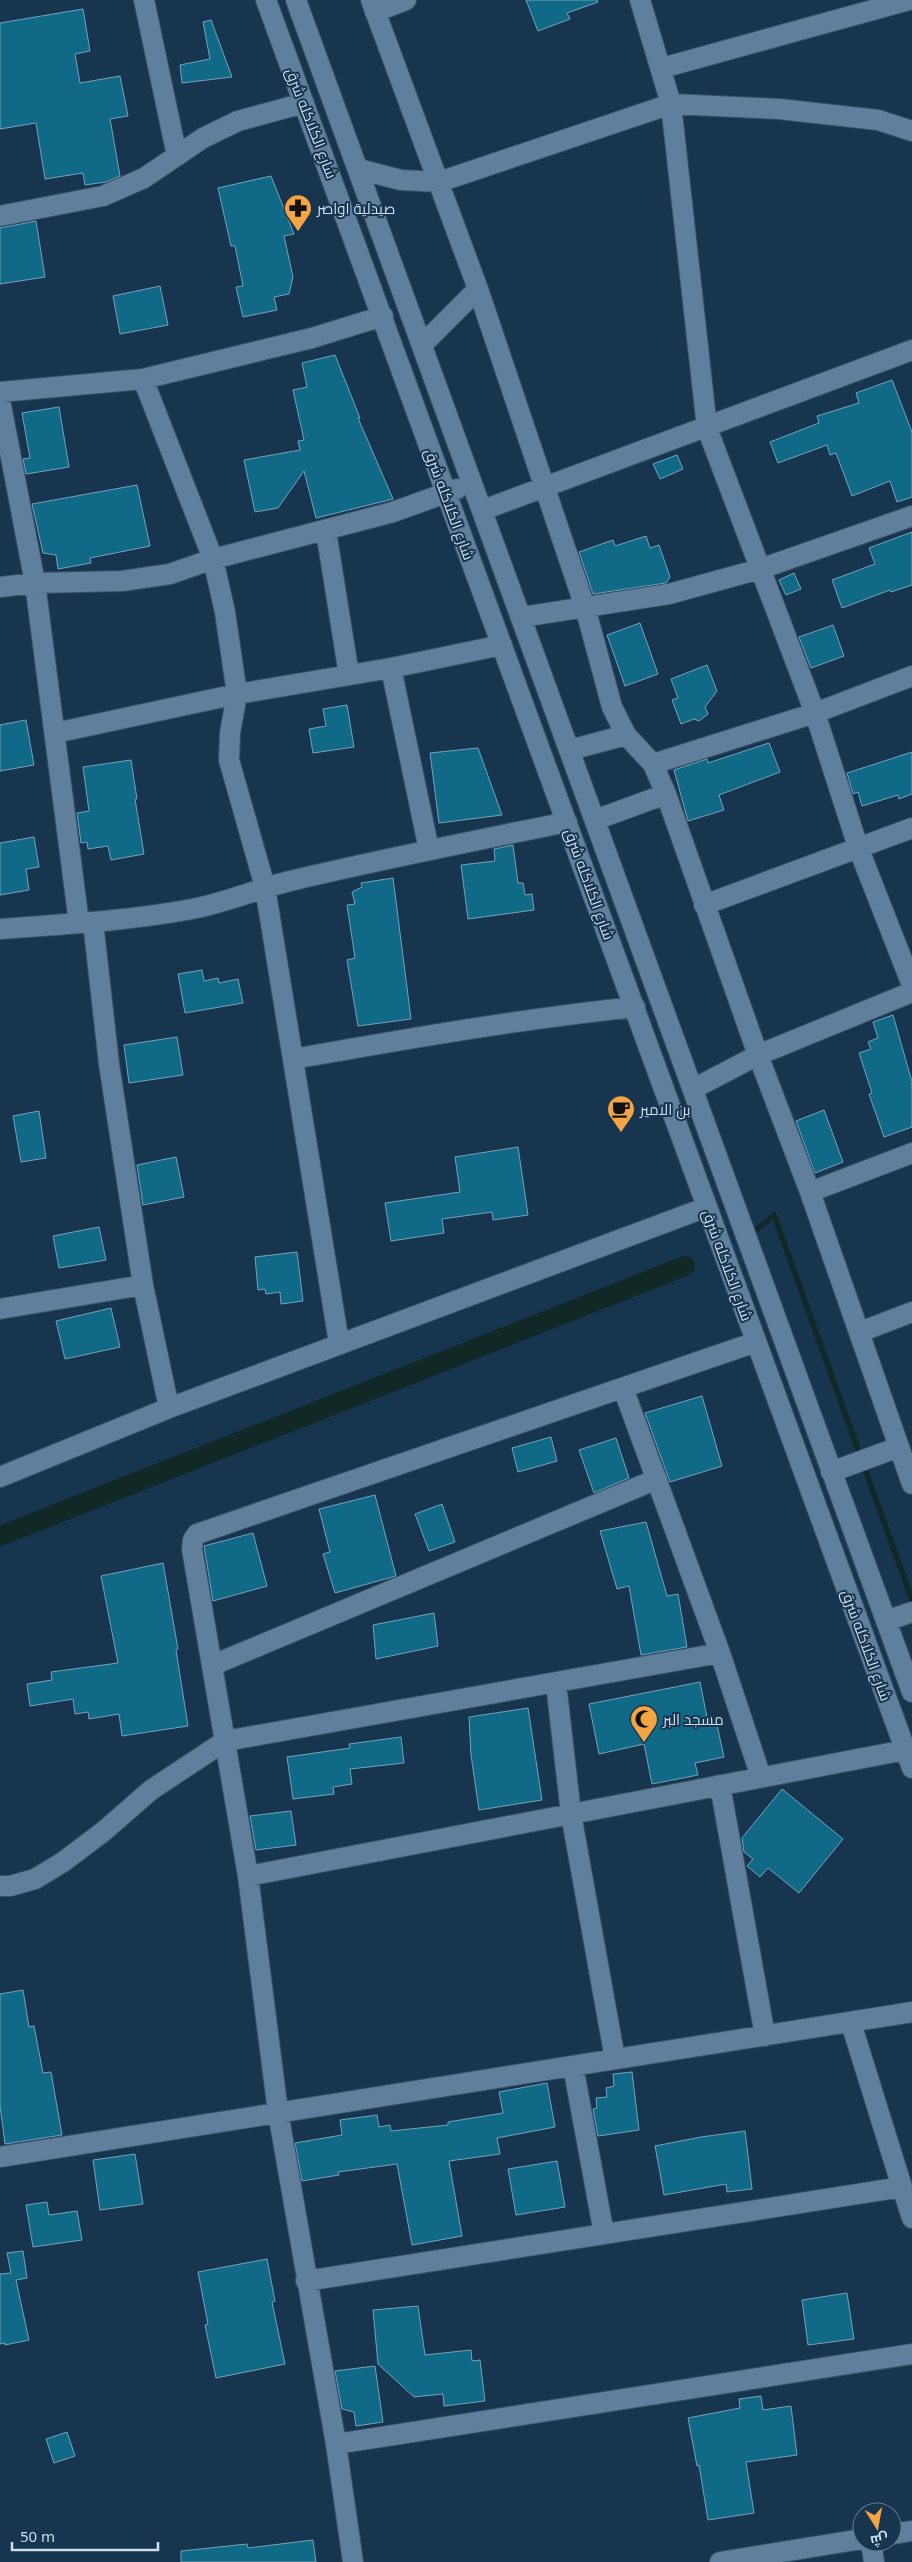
<svg xmlns="http://www.w3.org/2000/svg" width="912" height="2562" font-family="'Noto Sans',Cairo,sans-serif">
<style>
.lines{fill:none;stroke-linecap:round;stroke-linejoin:round}
.stream{stroke:#102826;stroke-width:5.5}
.canal{stroke:#102826;stroke-width:20}
.building{fill:#116988;stroke:#75a4ba}
.minor-casing{stroke:#395268;stroke-width:22}
.minor{stroke:#5f7f9d;stroke-width:20}
.labels{text-anchor:middle;dominant-baseline:central;stroke-width:4;stroke-linejoin:round;paint-order:stroke}
.street-label{font-size:15px;fill:#cddeef;stroke:#18354f}
.poi-label{font-size:15px;fill:#cddeef;stroke:#18354f;text-anchor:start}
</style>
<rect width="100%" height="100%" fill="#18354f"/>
<g class="lines">
<path class="stream" d="M755 1231 774 1215 912 1600"/>
<path class="canal" d="M0 1536 685 1266"/>
</g>
<path class="building" d="M526 0H597L598 2 567 13 570 19 538 31Z
M83 9 90 51 75 54 80 83 120 76 128 116 110 119 120 176 106 182 85 185 83 173 45 179 36 123 0 129V23Z
M211 20 232 77 182 83 180 65 210 59 203 22Z
M271 176 294 234 284 236 293 277 289 294 274 297 277 310 243 317 236 287 243 286 235 246H231L218 188Z
M36 221 45 277 0 284V228Z
M160 286 168 325 120 334 113 296Z
M335 355 360 418H358L393 499 316 518 304 471 278 508 255 512 244 460 300 450 298 441 304 440 293 390 307 387 302 363Z
M892 380 912 432V497L897 502 890 481 852 496 836 453 830 455 827 445 778 463 770 442 819 423 817 416 859 403 856 393Z
M59 407 69 467 26 474 23 459 30 458 22 413Z
M677 455 683 469 660 479 653 464Z
M137 485 150 546 90 558 91 563 58 569 56 555 43 553 32 504Z
M912 532V585L891 592 890 590 842 608 832 580 875 564 869 548Z
M646 536 650 548 659 545 670 577 666 583 593 594 579 552 613 540 615 546Z
M794 573 801 589 786 595 779 580Z
M640 623 658 674 625 686 607 635Z
M833 625 844 656 811 668 799 637Z
M707 665 717 691 705 707 708 714 699 721 694 719 681 724 672 700 678 698 671 679Z
M347 705 354 747 313 753 309 729 326 726 323 709Z
M26 720 34 765 0 771V725Z
M769 743 780 772 719 795 724 810 688 821 674 770 707 759 708 763Z
M478 748 502 815 439 823 430 753Z
M912 752V794L899 799 898 795 862 806 858 792 853 794 847 773Z
M131 760 137 799H135L144 854 111 860 108 846 88 849 87 842 81 843 77 813 89 811 83 767Z
M34 837 39 867 26 869 29 890 0 895V843Z
M513 845 518 883H523L525 895 532 894 534 910 468 919 461 865 495 861 494 849Z
M393 878 411 1019 358 1026 347 960 355 958 347 905 355 904 352 892 362 887 361 883Z
M202 970 204 981 218 978 219 983 238 979 243 1003 185 1013 178 974Z
M893 1015 912 1082V1127L884 1137 869 1094 872 1093 859 1053 871 1049 868 1042 878 1038 873 1022Z
M177 1037 183 1075 129 1083 124 1045Z
M824 1110 843 1162 815 1173 796 1121Z
M39 1111 46 1158 21 1162 13 1116Z
M518 1147 528 1215 493 1220 492 1212 442 1219 444 1233 391 1241 385 1203 460 1192 455 1157Z
M176 1157 184 1197 143 1205 137 1165Z
M99 1227 106 1260 59 1268 53 1236Z
M297 1252 303 1301 281 1304 280 1292 266 1294 265 1289 258 1290 255 1257Z
M111 1308 120 1347 65 1359 56 1321Z
M702 1396 722 1466 670 1482 645 1413Z
M551 1437 557 1461 518 1472 512 1448Z
M616 1438 629 1478 594 1493 579 1450Z
M375 1495 396 1576 335 1593 323 1554 330 1552 319 1509Z
M442 1504 455 1542 429 1551 415 1514Z
M646 1522 667 1596 678 1594 687 1647 641 1655 629 1586 617 1589 600 1531Z
M253 1533 267 1586 213 1601 204 1546Z
M163 1563 178 1649 176 1650 188 1726 122 1736 119 1714 89 1719 88 1712 75 1714 73 1699 30 1706 27 1684 52 1680 51 1672 118 1663 101 1576Z
M434 1613 438 1646 376 1659 373 1625Z
M700 1682 709 1727 717 1725 724 1757 695 1763 698 1775 652 1784 644 1744 599 1754 589 1704Z
M528 1708 542 1800 479 1810 471 1755 469 1717Z
M401 1737 404 1763 350 1769 352 1784 333 1787 334 1794 293 1799 287 1757 350 1748 349 1744Z
M782 1789 843 1839 799 1893 768 1868 760 1877 747 1866 753 1859 744 1852 742 1838Z
M291 1811 296 1845 256 1850 250 1816Z
M23 1990 29 2027 34 2026 43 2073 51 2072 62 2135 5 2144 0 2106V1994Z
M632 2072 639 2130 598 2136 593 2109 597 2108 596 2098 607 2097 606 2088 614 2086 613 2074Z
M547 2083 555 2127 497 2138 500 2154 449 2161 462 2236 412 2245 397 2164 338 2172 339 2175 302 2181 295 2143 342 2135 340 2120 377 2115 379 2127 390 2125 391 2131 448 2125V2122L503 2113 499 2092Z
M745 2131 752 2189 727 2192 726 2184 664 2195 655 2146 701 2137Z
M135 2154 143 2204 100 2210 93 2160Z
M557 2161 565 2207 516 2215 508 2169Z
M47 2202 49 2215 77 2211 82 2240 33 2247 26 2205Z
M23 2251 27 2278 16 2280 29 2340 5 2345V2343L0 2344V2274L11 2273 7 2253Z
M267 2259 275 2301 272 2302 285 2364 216 2378 205 2325 208 2324 198 2272Z
M847 2293 854 2339 808 2345 802 2300Z
M418 2306 425 2355 471 2350 472 2361 480 2360 485 2401 444 2406 443 2394 414 2397 378 2364 373 2310Z
M375 2366 383 2422 356 2426 354 2412 342 2409 335 2371Z
M761 2396 763 2410 791 2406 797 2455 746 2462 754 2513 708 2520 699 2465 697 2466 688 2418 740 2408 739 2399Z
M67 2432 75 2456 54 2463 46 2439Z
M313 2540 316 2562H181V2551L247 2544 248 2548Z"/>
<g class="lines">
<g class="minor-casing">
<path id="minor" d="M144 0 177 156
M266 0 912 1768
M296 0 912 1692
M371 0 478 289 585 607 612 707 626 735 653 764 666 794 758 1055 810 1192 912 1484
M640 0 671 104 707 428 815 713 858 847 912 985
M375 12 406 0
M662 68 909 0
M358 169 401 180 439 182 671 104 779 109 878 120 912 131
M0 216 103 196 144 178 203 138 238 121 304 103
M423 344 478 289
M143 379 213 559 225 612 237 694 230 733 229 760 265 887 339 1343
M0 392 143 379 312 338 383 316
M0 400 35 583 79 923
M483 510 912 350
M326 531 349 675
M0 587 35 583 122 581 170 574 213 559 393 512 457 489
M522 617 669 594 760 569 912 516
M391 668 429 850
M55 733 237 694 391 668 502 645
M570 750 626 735
M653 764 815 713 912 676
M595 820 666 794
M704 905 912 828
M93 922 109 1064 143 1285 169 1408
M0 929C64 924 128 921 192 909 225 903 257 889 290 881 382 859 474 841 567 822
M293 1059C407 1039 520 1019 635 1007
M693 1089 758 1055 912 992
M810 1192 912 1153
M0 1309 143 1285
M860 1332 912 1312
M623 1388 720 1653 761 1777
M831 1472 899 1447
M0 1477 169 1408 707 1207
M886 1621 912 1612
M213 1665 657 1479
M556 1683 571 1814 615 2059
M720 1785 765 2036
M248 1876 905 1750
M0 1886H10L35 1879 63 1862 104 1831 151 1790 225 1741 720 1653
M851 2023 902 2187
M573 2066 604 2234
M0 2157 912 2012
M306 2281 902 2187 912 2218
M336 2444 912 2354
M892 2534 912 2531
M871 2542 874 2562
M353 2562 336 2444 278 2112 248 1876 192 1549 193 1540 197 1534 756 1342
M720 2562 862 2539"/>
</g>
<use href="#minor" class="minor"/>
</g>
<defs>
<g id="pharmacy-pin" transform="scale(1.4375)"><path d="M0 17L-7.5 6A9.5 9.5 0 1 1 7.5 6Z" fill="#f3a443" stroke="#18354f"/><path d="M-2-6h4v4h4v4h-4v4h-4v-4h-4v-4h4Z" fill="#111"/></g>
<g id="cafe-pin" transform="scale(1.4375)"><path d="M0 17L-7.5 6A9.5 9.5 0 1 1 7.5 6Z" fill="#f3a443" stroke="#18354f"/><path d="M-5.5-4.5H6V0H3Q3 3.5 0 3.5H-2.5Q-5.5 3.5-5.5 0ZM3-3.2v2h1.7v-2ZM-6 4.5H4V6H-6Z" fill="#111"/></g>
<g id="mosque-pin" transform="scale(1.4375)"><path d="M0 17L-7.5 6A9.5 9.5 0 1 1 7.5 6Z" fill="#f3a443" stroke="#18354f"/><path d="M3.5-4.9A6 6 0 1 0 3.5 4.9A5 5 0 1 1 3.5-4.9Z" fill="#111"/></g>
</defs>
<g fill-rule="evenodd">
<use href="#pharmacy-pin" x="298" y="208"/>
<use href="#cafe-pin" x="621" y="1109"/>
<use href="#mosque-pin" x="644" y="1719"/>
</g>
<g class="labels">
<g class="street-label">
<text transform="translate(312 123) rotate(69)">شارع الكلاكله شرق</text>
<text transform="translate(450 504) rotate(70)">شارع الكلاكله شرق</text>
<text transform="translate(590 884) rotate(70)">شارع الكلاكله شرق</text>
<text transform="translate(728 1265) rotate(70)">شارع الكلاكله شرق</text>
<text transform="translate(867 1645) rotate(70)">شارع الكلاكله شرق</text>
</g>
<g class="poi-label">
<text x="317" y="208">صيدلية اواصر</text>
<text x="640" y="1109">بن الامير</text>
<text x="663" y="1719">مسجد البر</text>
</g>
</g>
<g transform="translate(877 2527) rotate(169)"><circle r="24" fill="#18354f" stroke="#60798f"/>
<path d="M0-4L9 19L0 12L-9 19Z" fill="#f3a443"/>
<text y="-8" font-size="14" font-weight="bold" text-anchor="middle" fill="#cddeef">ش</text>
</g>
<path d="M12 2542v8h146v-8" fill="none" stroke="#cddeef" stroke-width="2.5"/>
<text x="20" y="2542" font-size="15" fill="#cddeef" stroke="#18354f" stroke-width="4" paint-order="stroke">50 m</text>
</svg>
